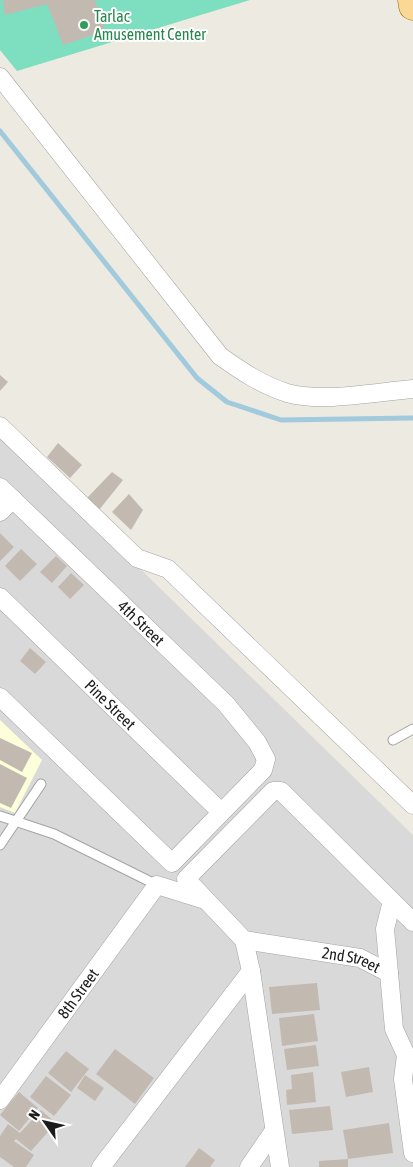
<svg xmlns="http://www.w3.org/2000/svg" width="413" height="1167" font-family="'Asap Condensed',sans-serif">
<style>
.residential{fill:#dad9d9}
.education{fill:#fcffd9}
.pitch{fill:#7edec0}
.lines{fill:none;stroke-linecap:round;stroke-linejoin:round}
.stream{stroke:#a1cadc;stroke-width:5}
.building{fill:#c2bab1}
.service-casing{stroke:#a3a3a3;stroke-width:11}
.minor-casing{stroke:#a3a3a3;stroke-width:19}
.primary-casing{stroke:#946e00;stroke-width:29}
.service{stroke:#fff;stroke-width:9}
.minor{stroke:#fff;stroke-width:18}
.primary{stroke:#fcd897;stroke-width:28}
.leisure-dot{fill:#2e9e5b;stroke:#fff;stroke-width:2}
.labels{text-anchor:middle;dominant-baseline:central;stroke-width:4;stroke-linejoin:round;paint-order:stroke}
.leisure-label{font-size:16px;fill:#27864d;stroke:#fff;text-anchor:start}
.street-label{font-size:16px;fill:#1c1c1c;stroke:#fff}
</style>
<rect width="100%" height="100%" fill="#edeae1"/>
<path class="residential" d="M0 432 413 835V1167H0Z"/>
<path class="education" d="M0 720 42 760 15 813 0 807Z"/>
<path class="pitch" d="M0 0H250L17 71 0 50Z"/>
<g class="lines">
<path class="stream" d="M0 131 197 378 227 402 281 420 413 418"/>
</g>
<path class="building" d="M3 0H95L105 31 63 45 47 4 5 15Z
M0 375 8 382 0 391Z
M58 443 82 465 70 478 47 457Z
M112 472 123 480 99 510 87 498Z
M129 494 143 510 131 530 112 512Z
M0 533 14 547 0 561Z
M21 549 37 564 20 581 5 566Z
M56 556 67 566 52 583 40 572Z
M71 573 84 585 70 599 58 587Z
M30 648 46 662 35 674 20 661Z
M0 738 32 753 22 772 0 760Z
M0 764 27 778 11 808 0 803Z
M317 983 320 1010 272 1014 269 987Z
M314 1014 318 1041 282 1046 279 1018Z
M316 1045 319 1066 287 1070 284 1049Z
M115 1049 154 1078 135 1104 96 1074Z
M66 1051 89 1069 71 1092 48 1073Z
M369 1067 373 1092 346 1097 341 1072Z
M313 1072 316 1102 287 1105 286 1090 292 1089 291 1075Z
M85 1075 104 1088 95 1101 77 1088Z
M46 1076 71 1095 54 1116 30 1097Z
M19 1092 38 1108 19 1131 0 1115Z
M330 1106 333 1130 292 1134 289 1110Z
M41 1110 56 1123 31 1151 16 1139 14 1141 34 1155 26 1167H14L0 1157V1136L8 1124 20 1133Z
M389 1123 393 1153 348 1159 343 1130Z
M199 1148 215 1160 210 1167H185Z
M348 1159V1167H319V1161Z"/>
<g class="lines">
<g class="service-casing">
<path id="service" d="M393 740 413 729
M0 816 54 834 157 885
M0 845 41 784"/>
</g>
<g class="minor-casing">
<g id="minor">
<path d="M0 77 220 356C241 371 262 385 287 393 323 403 376 392 413 389"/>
<path d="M0 426 137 558 168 569 413 805"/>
<path id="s1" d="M0 487 226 704 257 742 266 759 263 770 172 863 0 697"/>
<path d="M0 512 13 499"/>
<path id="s2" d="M0 597 221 812"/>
<path id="s3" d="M413 922 281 791H273L186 879 244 940 360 958 389 973 394 1029 406 1055 403 1079 413 1153"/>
<path d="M244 940 251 971 280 1167"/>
<path d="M389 973 385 929 392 901"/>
<path id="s4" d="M0 1100 157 885 205 900"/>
<path d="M101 1167 251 971"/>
<path d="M249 1167 273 1132"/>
</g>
</g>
<g class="primary-casing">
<path id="primary" d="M412 0 413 6"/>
</g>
<use href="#service" class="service"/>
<use href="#minor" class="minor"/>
<use href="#primary" class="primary"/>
</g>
<circle class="leisure-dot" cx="84" cy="25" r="5"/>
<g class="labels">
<g class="leisure-label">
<text x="94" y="16">Tarlac<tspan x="94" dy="18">Amusement Center</tspan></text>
</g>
<g class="street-label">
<text stroke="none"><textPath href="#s1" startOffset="196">4th Street</textPath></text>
<text stroke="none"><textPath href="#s2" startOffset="154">Pine Street</textPath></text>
<text stroke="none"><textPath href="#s3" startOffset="511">2nd Street</textPath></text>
<text stroke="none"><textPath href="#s4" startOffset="132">8th Street</textPath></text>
</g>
</g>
<g transform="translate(45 1122) rotate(304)" stroke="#ffffff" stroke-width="4" paint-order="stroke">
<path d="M0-4L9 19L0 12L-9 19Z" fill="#1c1c1c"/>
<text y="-8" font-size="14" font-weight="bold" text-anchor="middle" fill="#1c1c1c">N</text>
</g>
</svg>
